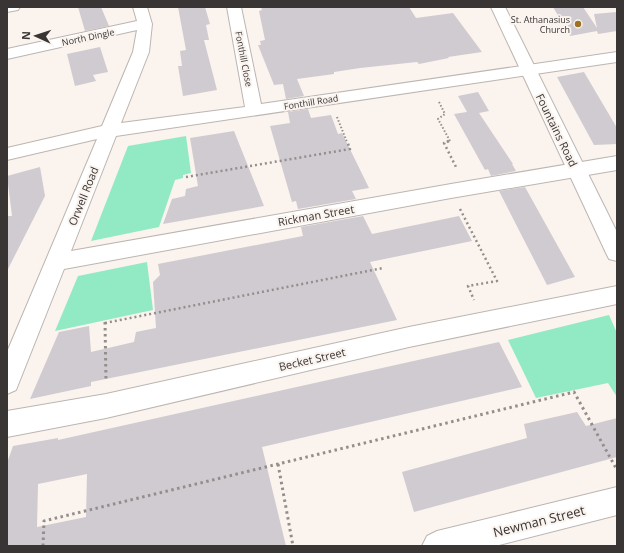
<svg xmlns="http://www.w3.org/2000/svg" width="624" height="553" font-family="'Open Sans',sans-serif">
<style>
.green{fill:#92eac4}
.building{fill:#d0cbd0;fill-rule:evenodd}
.lines{fill:none;stroke-linecap:round;stroke-linejoin:round}
.minor-casing{stroke:#bcb5b1;stroke-width:2}
.tertiary-casing{stroke:#bcb5b1;stroke-width:2}
.path-far2{stroke:#938e8b;stroke-width:2;stroke-dasharray:1.5 2;stroke-linecap:butt}
.path-far1{stroke:#938e8b;stroke-width:2.5;stroke-dasharray:2 3;stroke-linecap:butt}
.path{stroke:#938e8b;stroke-width:3;stroke-dasharray:2.5 3.5;stroke-linecap:butt}
.minor{fill:#fff;fill-rule:evenodd}
.tertiary{fill:#fff;fill-rule:evenodd}
.poi-dot{fill:#9e7222;stroke:#faf3ee;stroke-width:1.5}
.labels{text-anchor:middle;dominant-baseline:central;stroke-width:4;stroke-linejoin:round;paint-order:stroke}
.far-poi-label{font-size:9px;fill:#383534;stroke:#faf3ee;text-anchor:end}
.far-street-label{font-size:9px;fill:#383534;stroke:#faf3ee}
.street-label{font-size:11px;fill:#383534;stroke:#faf3ee}
.near-street-label{font-size:13px;fill:#383534;stroke:#faf3ee}
</style>
<rect width="100%" height="100%" fill="#faf3ee"/>
<path class="green" d="M186 136 191 173 183 175V178L175 180 159 227 91 241 128 146Z
M147 262 153 310 55 331 78 276Z
M609 315 617 333V397L608 383 536 398 508 340Z"/>
<path class="building" d="M78 7H101L109 26 85 31Z
M178 7H205L210 24 206 25 209 40H204L217 90 183 96 178 66H182L180 51 186 50Z
M261 7H409L416 18 453 13 482 52 448 57 449 58 419 64 417 62 360 68 334 72V74L297 79 304 96 286 99 283 84 274 85 258 45H261L260 41 265 40 259 11 262 10Z
M553 7H583L597 28 594 14 617 12V31L598 34 597 31 570 36Z
M100 47 108 72 93 75 96 81 75 86 67 54Z
M584 72 617 128V144L594 145 557 77Z
M478 92 489 111 479 113 513 164H512L516 171 491 176 488 169 485 170 454 114 467 112 458 96Z
M308 109 311 118 331 115 338 134 342 133 369 188 352 191 356 199 298 209 296 201 292 202 270 126 290 123 288 112Z
M234 131 264 206 163 224 172 199 185 196 186 189 198 186 190 138Z
M40 167 45 196 7 271V216H12L7 176Z
M525 187 575 277 547 285 499 191Z
M363 216 372 234 459 216 472 241 370 262 397 320 91 382V386L30 399 59 332 89 326 91 352 134 342 136 332 156 328 153 282 160 275 158 264 303 236 301 227Z
M499 342 522 387 262 447 286 546H7V463L13 446 58 438V440ZM87 474 86 517 37 527 38 484Z
M577 412 586 426 617 418V457L414 512 402 472 527 438 524 424Z"/>
<g class="lines">
<g class="minor-casing">
<path id="minor" d="M7 7H20L18 10 7 12Z
M133 7H147L152 24 149 52 121 123 245 107 227 7H241L261 104 617 52V62L116 136 71 251 451 184 617 156V170L451 198 64 269 16 390 7 394V352L97 139 7 160V148L102 126 133 52 137 30 7 59V49L137 21Z
M617 286V304L409 347 106 418 7 437V411L106 394 409 327Z
M617 487V515L495 546H422L427 536 437 531Z"/>
</g>
<g class="tertiary-casing">
<path id="tertiary" d="M491 7H505L617 232V261L609 259 606 253Z"/>
</g>
<path class="path-far2" d="M439 102 445 114 438 119 450 141 446 142
M337 117 347 142"/>
<path class="path-far1" d="M449 141 444 143 457 169
M186 177 350 149 347 141
M460 209 497 281 468 286 474 300
M105 323 383 268"/>
<path class="path" d="M105 322 106 381
M278 464 293 546
M43 546 44 521 574 392 617 470"/>
<use href="#minor" class="minor"/>
<use href="#tertiary" class="tertiary"/>
</g>
<circle class="poi-dot" cx="578" cy="24" r="4"/>
<g class="labels">
<g class="far-poi-label">
<text x="570" y="19">St. Athanasius<tspan x="570" dy="10">Church</tspan></text>
</g>
<g class="far-street-label">
<text transform="translate(88 37) rotate(-12)">North Dingle</text>
<text transform="translate(244 59) rotate(79)">Fonthill Close</text>
<text transform="translate(311 102) rotate(-9)">Fonthill Road</text>
</g>
<g class="street-label">
<text transform="translate(557 130) rotate(64)">Fountains Road</text>
<text transform="translate(83 196) rotate(-68)">Orwell Road</text>
<text transform="translate(316 215) rotate(-10)">Rickman Street</text>
<text transform="translate(312 359) rotate(-13)">Becket Street</text>
</g>
<g class="near-street-label">
<text transform="translate(539 521) rotate(-14)">Newman Street</text>
</g>
</g>
<rect width="624" height="553" fill="none" stroke="#383534" stroke-width="16"/>
<g transform="translate(36 36) rotate(273)" stroke="#faf3ee" stroke-width="3" paint-order="stroke">
<path d="M0-3L7 15L0 10L-7 15Z" fill="#383534"/>
<text y="-6" font-size="11" font-weight="bold" text-anchor="middle" fill="#383534">N</text>
</g>
</svg>
